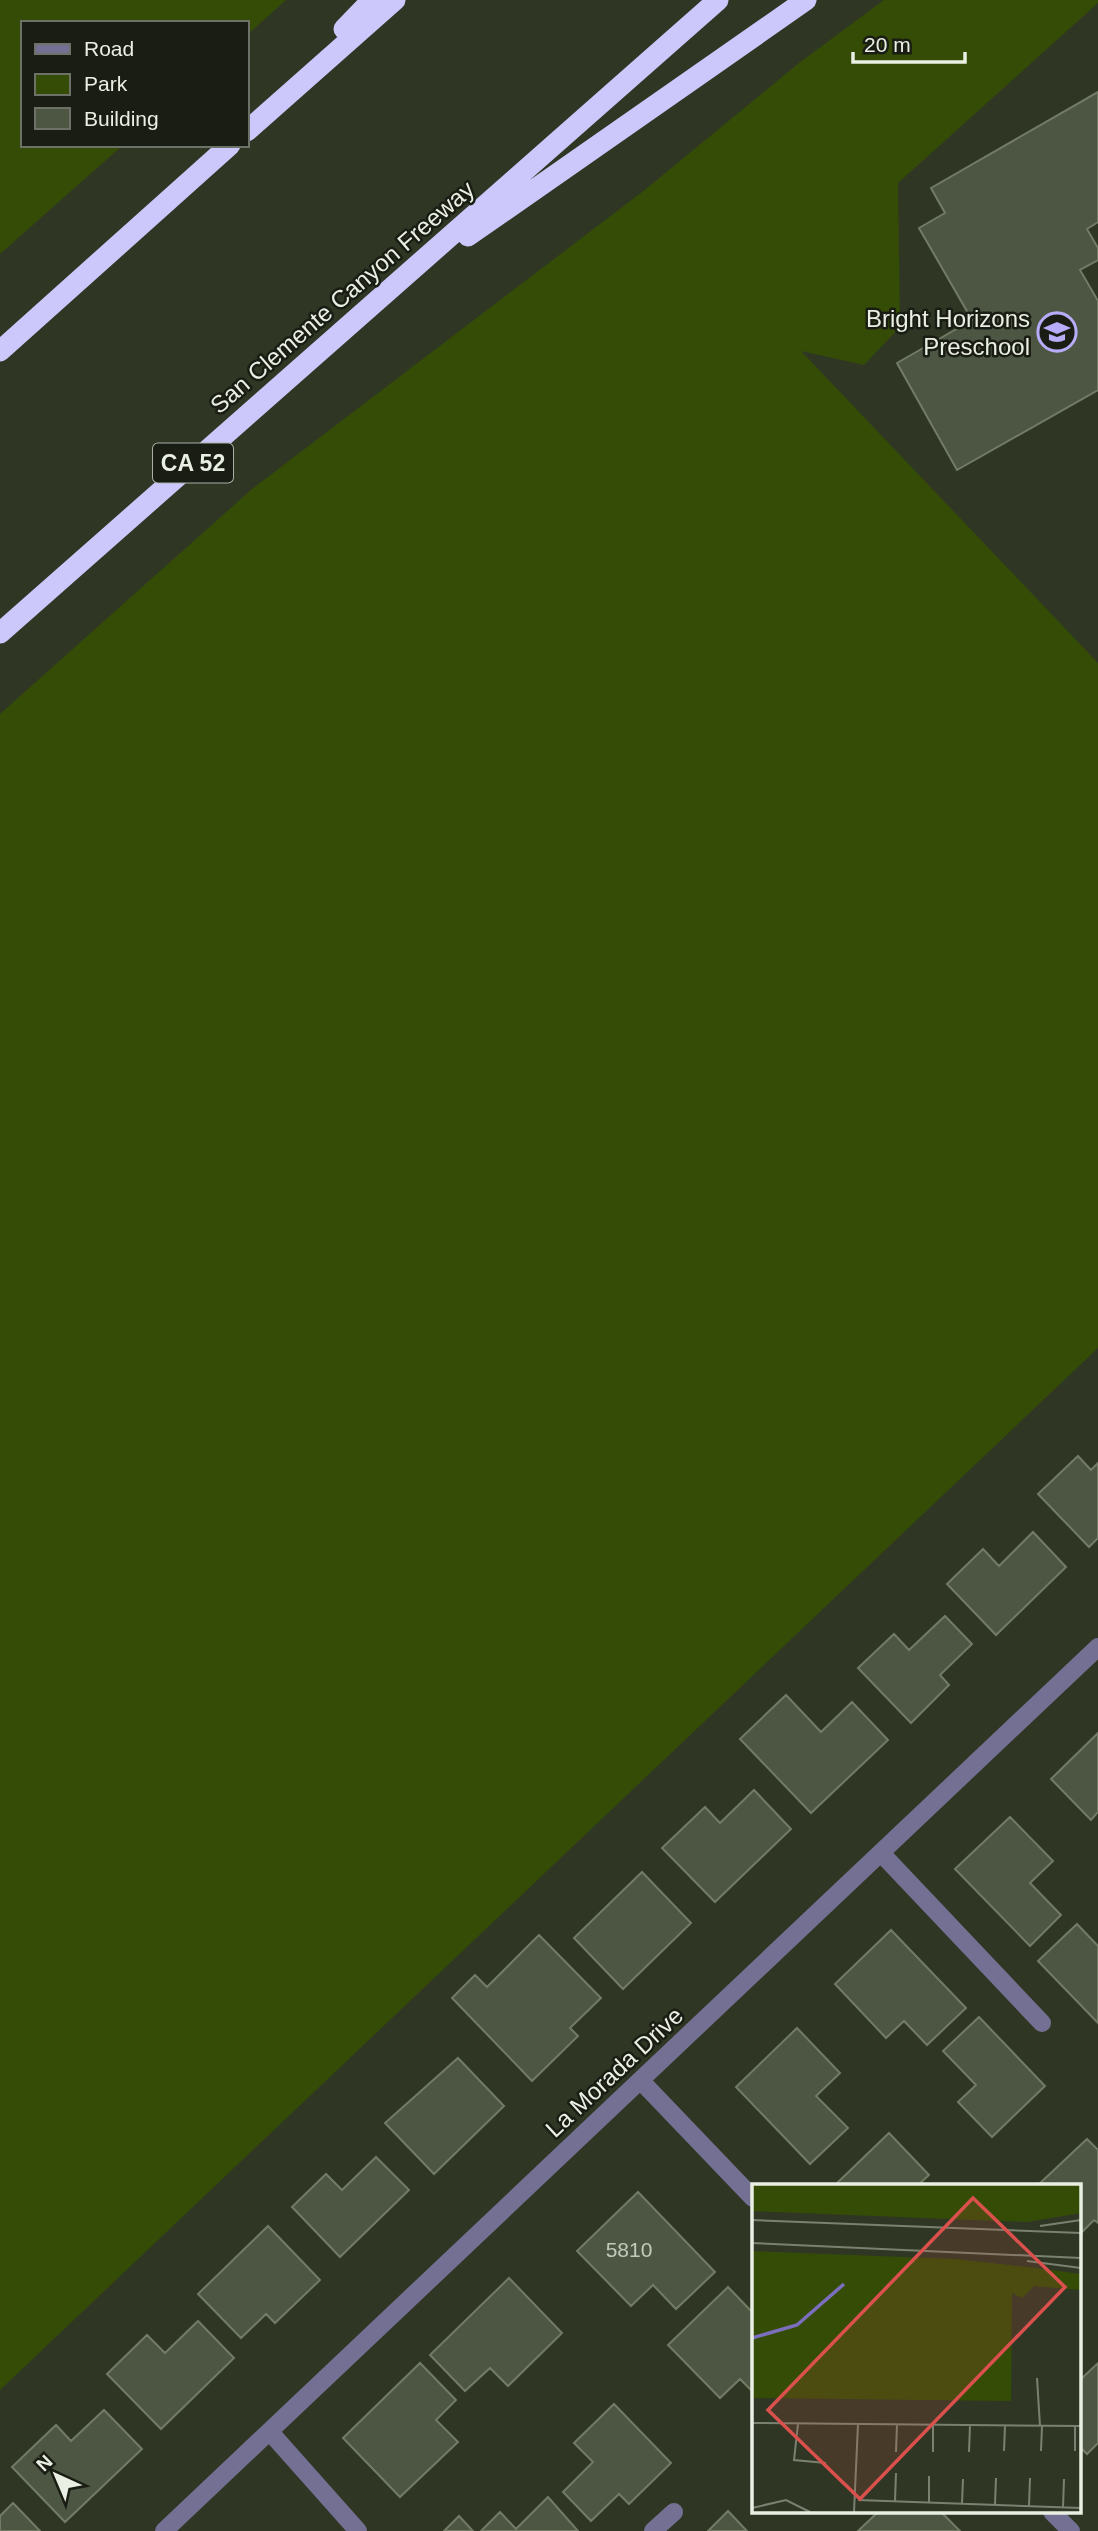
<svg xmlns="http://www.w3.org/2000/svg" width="1098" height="2531" font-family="Helvetica,sans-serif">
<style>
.green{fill:#354c06}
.building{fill:#4d5642;stroke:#727b66;stroke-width:2}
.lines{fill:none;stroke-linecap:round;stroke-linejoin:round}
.minor{stroke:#747093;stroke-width:18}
.highway{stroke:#cdc8fc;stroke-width:21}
.labels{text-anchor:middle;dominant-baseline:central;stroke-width:5;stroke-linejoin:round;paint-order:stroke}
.number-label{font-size:21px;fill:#c3c9bb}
.shield{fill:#191d14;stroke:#abb0a5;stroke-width:2}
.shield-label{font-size:23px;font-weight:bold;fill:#eaefe3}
.street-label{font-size:24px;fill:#eaefe3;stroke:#191d14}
.poi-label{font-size:24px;fill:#eaefe3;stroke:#191d14;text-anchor:end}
.inset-river{fill:none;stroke:#7a6ebd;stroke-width:3.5}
.inset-road{fill:none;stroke:#7a8170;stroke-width:2}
.view{fill:#da504d;fill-opacity:0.15;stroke:#da504d;stroke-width:3.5}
.inset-edge{fill:none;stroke:#eaefe3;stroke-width:3.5}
</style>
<rect width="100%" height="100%" fill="#2f3724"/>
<path class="green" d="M0 0H286L247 35V23H23V145H123L0 254Z
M884 0H1098V3L898 183 900 327 864 365 801 351 1098 663V1348L0 2390V714L252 489 646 189 799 63Z"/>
<path class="building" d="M1098 92V222L1087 229 1098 248V260L1080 270 1098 301V390L957 470 897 363 972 320 919 228 945 213 931 188Z
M1078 1456 1091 1470 1098 1463V1538L1089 1547 1038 1494Z
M1033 1532 1066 1567 996 1635 947 1584 983 1549 999 1566Z
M945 1616 972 1644 940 1675 949 1685 911 1723 858 1668 894 1634 909 1650Z
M786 1695 821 1732 852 1702 888 1740 811 1813 740 1739Z
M1098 1733V1812L1091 1820 1051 1779Z
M754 1790 791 1829 715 1902 662 1848 705 1807 720 1823Z
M1010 1817 1053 1861 1030 1883 1061 1915 1030 1946 955 1869Z
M642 1872 691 1923 623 1989 574 1938Z
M1077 1924 1098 1946V2023L1038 1961Z
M891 1930 966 2008 927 2045 904 2021 886 2038 835 1984Z
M539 1935 601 1998 570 2028 578 2036 532 2081 452 1998 475 1975 487 1987Z
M979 2017 1045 2086 992 2137 958 2102 976 2085 943 2051Z
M797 2028 840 2073 816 2096 848 2128 810 2164 736 2087Z
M458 2058 504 2106 434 2174 385 2123Z
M889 2133 929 2175 917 2186H834Z
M1087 2139 1098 2150V2223L1094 2220 1079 2235V2186H1037Z
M376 2157 409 2190 340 2257 292 2207 326 2174 342 2190Z
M638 2192 715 2272 676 2309 653 2285 631 2306 577 2251Z
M268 2226 320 2280 275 2323 266 2314 241 2338 198 2294Z
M509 2278 562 2333 508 2386 490 2368 465 2391 430 2355Z
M728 2287 753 2313V2392L740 2379 720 2398 668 2345Z
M198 2321 234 2358 161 2429 107 2374 147 2335 165 2353Z
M420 2363 456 2400 436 2420 458 2442 400 2497 343 2438Z
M1098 2363V2443L1087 2454 1079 2446V2377L1081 2379Z
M614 2404 671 2463 629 2504 619 2494 591 2521 563 2492 593 2462 574 2443Z
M104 2410 142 2449 65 2522 12 2467 56 2425 71 2441Z
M548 2497 578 2531H481L500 2512 516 2529Z
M13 2503 40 2531H0V2516Z
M728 2511 747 2531H708Z
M878 2512H941L960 2531H858Z
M459 2516 473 2531H444Z"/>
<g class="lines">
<path class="minor" d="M881 1853 1042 2023
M641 2081 753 2198
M270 2432 358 2531
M1052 2512 1071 2531
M164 2531 1098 1647
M653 2531 674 2512"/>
<path class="highway" d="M344 29 372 0
M247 131 395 0
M468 236 806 0
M0 351 230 145
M0 633 718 0"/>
</g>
<defs>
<g id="school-ring" transform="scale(2.0125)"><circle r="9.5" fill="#191d14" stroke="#b6acf8" stroke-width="1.5"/><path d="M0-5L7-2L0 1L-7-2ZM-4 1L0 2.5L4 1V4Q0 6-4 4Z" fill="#b6acf8"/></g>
</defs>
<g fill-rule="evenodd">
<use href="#school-ring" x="1057" y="332"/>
</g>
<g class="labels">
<g class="number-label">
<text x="629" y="2249">5810</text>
</g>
<rect class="shield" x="153" y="443.5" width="80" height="39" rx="5"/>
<g class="shield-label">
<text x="193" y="463">CA 52</text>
</g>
<g class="street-label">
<text transform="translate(342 297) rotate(-41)">San Clemente Canyon Freeway</text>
<text transform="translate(614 2072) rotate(-43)">La Morada Drive</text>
</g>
<g class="poi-label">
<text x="1030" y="318">Bright Horizons<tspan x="1030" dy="28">Preschool</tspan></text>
</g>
</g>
<g transform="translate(752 2184)">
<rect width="329" height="329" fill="#2f3724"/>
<path d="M0 1H329V29L275 38 0 27ZM0 67 203 75 283 84 329 90V106L282 102 270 114 260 109 259 217 0 214Z" fill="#354c06"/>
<path class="inset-river" d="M0 154 45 141 92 100"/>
<path class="inset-road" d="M0 36 329 49M288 42 329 36M0 59 329 74M275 77 329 84M285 194 288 242M0 239 329 242M46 240 42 276 74 279M252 267 253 242M289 267 290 242M323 267V242M144 268 145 241M181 268V241M217 268 218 241M106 316 329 324M143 317 144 289M177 318V292M210 319 211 295M243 321 244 294M277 322 278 294M311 323 312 295M0 324 34 316 58 328M102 328 106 240"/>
<path class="view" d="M221 14 313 103 108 315 16 226Z"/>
<rect width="329" height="329" class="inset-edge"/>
</g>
<rect x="21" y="21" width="228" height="126" fill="#191d14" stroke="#6d7167" stroke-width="2"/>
<rect x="35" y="44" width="35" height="10" fill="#747093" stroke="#6d7167" stroke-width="2"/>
<text x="84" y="56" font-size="21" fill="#eaefe3">Road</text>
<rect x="35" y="74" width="35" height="21" fill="#354c06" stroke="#6d7167" stroke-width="2"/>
<text x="84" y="91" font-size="21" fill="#eaefe3">Park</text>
<rect x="35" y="108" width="35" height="21" fill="#4d5642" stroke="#6d7167" stroke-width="2"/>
<text x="84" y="126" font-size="21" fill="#eaefe3">Building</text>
<g transform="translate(56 2475) rotate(316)" stroke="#191d14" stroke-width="5" paint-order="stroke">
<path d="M0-5L12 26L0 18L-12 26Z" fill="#eaefe3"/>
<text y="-10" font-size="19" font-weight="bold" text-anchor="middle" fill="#eaefe3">N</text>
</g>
<path d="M853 52v10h112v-10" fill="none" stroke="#eaefe3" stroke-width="3.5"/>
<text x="864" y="52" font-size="21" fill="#eaefe3" stroke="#191d14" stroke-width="5" paint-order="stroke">20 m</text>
</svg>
